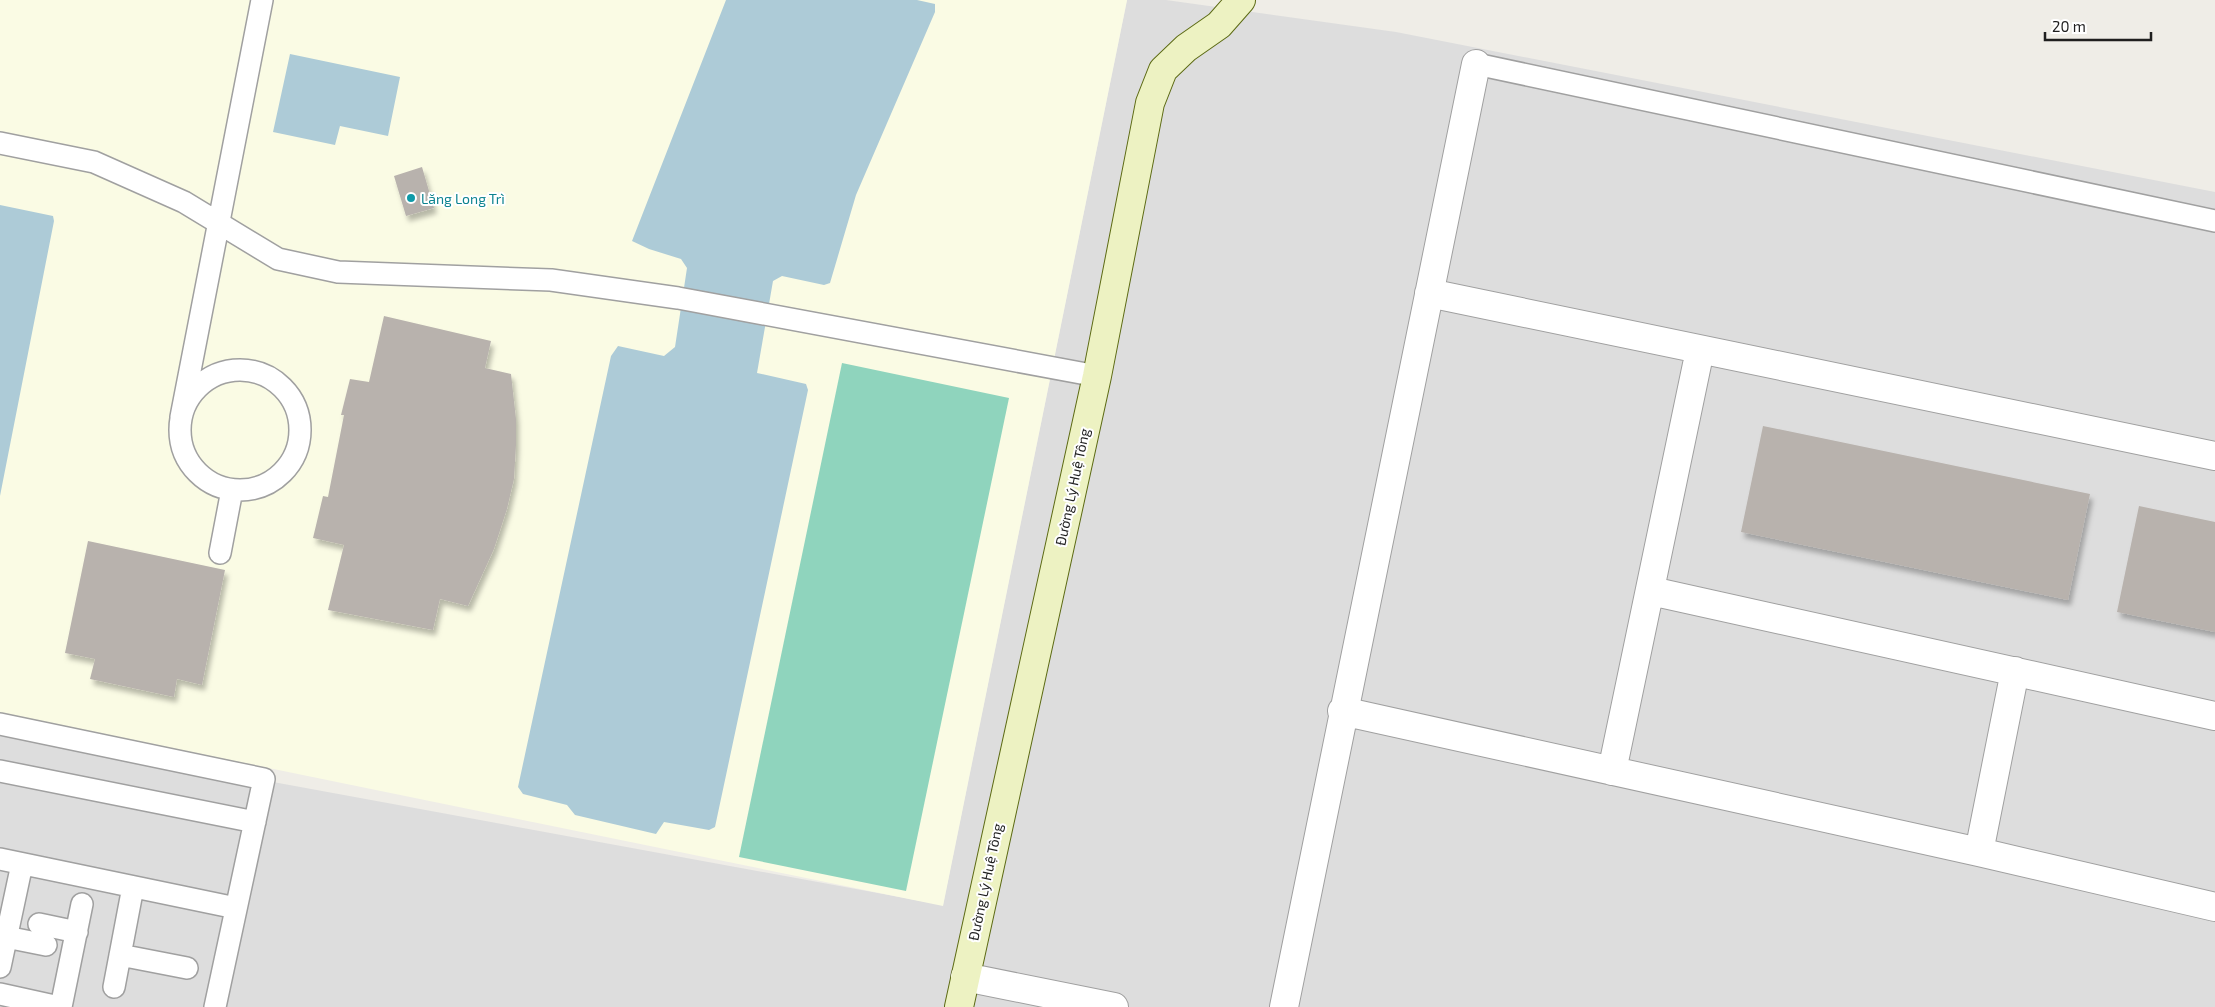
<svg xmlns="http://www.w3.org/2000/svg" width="2215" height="1007" font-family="'Exo 2',sans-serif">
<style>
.residential{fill:#ddd}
.education{fill:#fafbe4}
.pitch{fill:#8fd4bd}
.water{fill:#adcbd7}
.building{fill:#b8b2ad;filter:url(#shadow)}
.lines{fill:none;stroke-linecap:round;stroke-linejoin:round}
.lane-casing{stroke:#a0a0a0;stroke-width:24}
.street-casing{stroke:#a0a0a0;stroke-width:30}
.secondary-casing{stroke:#5c6a13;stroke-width:30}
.lane{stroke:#fff;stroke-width:21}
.street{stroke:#fff;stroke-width:28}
.secondary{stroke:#edf2c2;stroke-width:28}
.culture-dot{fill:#0f9aa8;stroke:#fff;stroke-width:2}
.labels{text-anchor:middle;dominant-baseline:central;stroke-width:4;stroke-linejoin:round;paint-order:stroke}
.culture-label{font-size:14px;fill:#0d838f;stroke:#fff;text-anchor:start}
.street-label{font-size:14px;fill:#1f1f1f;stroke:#fff}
</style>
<defs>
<filter id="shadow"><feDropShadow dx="3" dy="5.5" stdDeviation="2.5" flood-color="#0004"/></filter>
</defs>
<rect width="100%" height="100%" fill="#efede7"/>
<path class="residential" d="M1127 0H1166L1396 32 2215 192V1007H0V732L943 905Z"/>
<path class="education" d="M0 0H1127L943 906 0 713Z"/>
<path class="pitch" d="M842 363 1009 398 906 891 739 857Z"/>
<path class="water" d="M726 0H917L935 4V12L856 195 830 283 824 285 782 276 773 281 757 373 806 384 808 390 715 827 709 830 664 822 656 834 575 815 567 805 523 794 518 787 611 356 618 346 664 356 675 347 687 268 681 259 649 249 632 241Z
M290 54 400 77 388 136 340 126 335 145 273 132Z
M0 205 53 216 54 221 0 496Z"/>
<path class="building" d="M422 167 434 208 406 216 394 176Z
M384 316 491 341 485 368 511 374 516 419V445L514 479 507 509 494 549 468 606 440 599 433 630 328 610 344 545 313 538 323 496 328 497 344 415H341L350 379 369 382Z
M1763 426 2090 494 2068 600 1741 532Z
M2139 506 2215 522V632L2117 612Z
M88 541 225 570 202 685 177 679 174 697 90 679 95 659 65 653Z"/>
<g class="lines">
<g class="lane-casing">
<path id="lane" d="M1476 64 2215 221
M0 143 94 162 184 202 278 259 338 272 551 280 678 298 1097 376
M180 430a60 60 0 1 1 120 0a60 60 0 1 1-120 0Z
M181 417 262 0
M220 553 232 490
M0 724 264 779 215 1007
M0 771 255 822
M0 859 236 908
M39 924 77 932
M6 937 46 945
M120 955 187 968
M0 967 22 864
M114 987 133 887
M0 994 59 1007
M61 1007 82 904"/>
</g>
<g class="street-casing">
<path id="street" d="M1429 293 2215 456
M1651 591 2215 716
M1342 711 1979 852 2215 907
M1612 771 1700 350
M1979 852 2015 671
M965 977 1114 1007
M1284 1007 1476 64"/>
</g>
<g class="secondary-casing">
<path id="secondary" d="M959 1007 1097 376 1150 103 1163 70 1186 48 1219 25 1241 0"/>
</g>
<use href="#lane" class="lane"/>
<use href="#street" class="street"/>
<use href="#secondary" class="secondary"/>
</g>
<circle class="culture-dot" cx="411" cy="198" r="5"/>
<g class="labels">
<g class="culture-label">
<text x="421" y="198">Lăng Long Trì</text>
</g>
<g class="street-label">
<text transform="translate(1072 487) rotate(-78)">Đường Lý Huệ Tông</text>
<text transform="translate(985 882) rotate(-78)">Đường Lý Huệ Tông</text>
</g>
</g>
<path d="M2045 32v8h106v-8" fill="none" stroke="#1f1f1f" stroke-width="2.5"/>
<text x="2052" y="32" font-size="15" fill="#1f1f1f" stroke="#ffffff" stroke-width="4" paint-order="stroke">20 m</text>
</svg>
